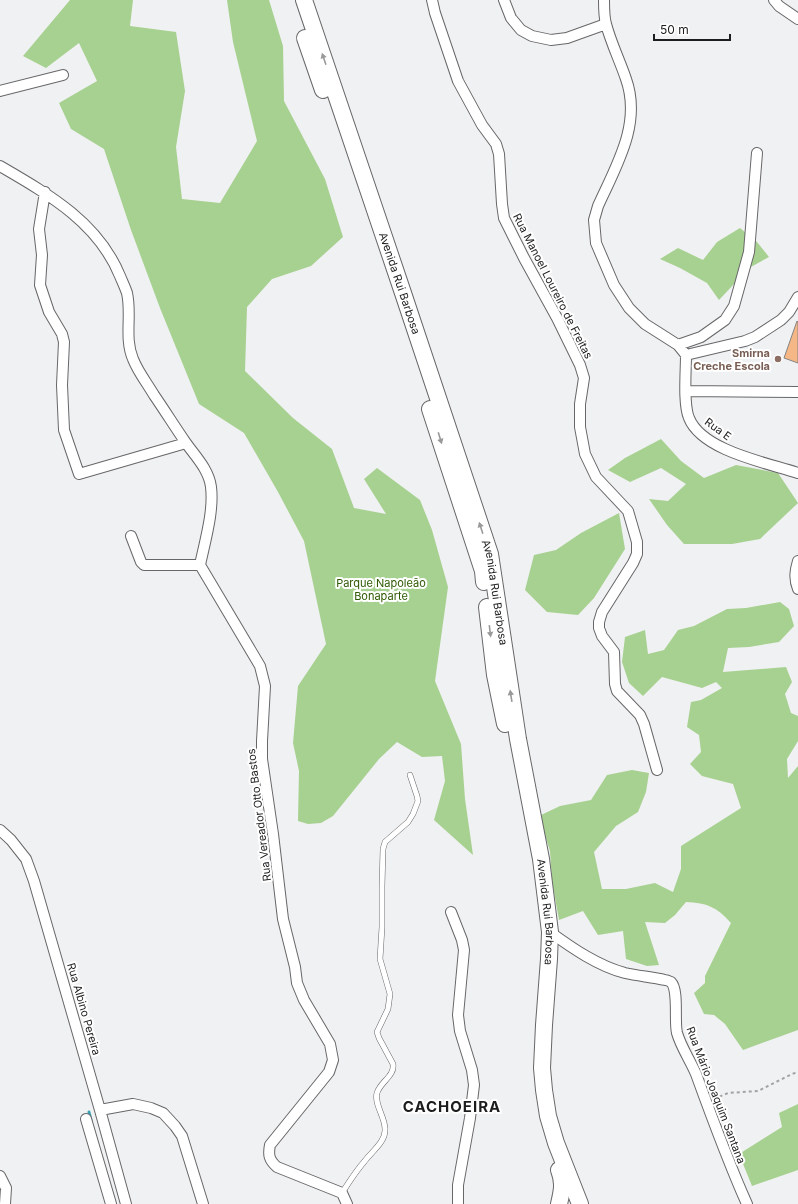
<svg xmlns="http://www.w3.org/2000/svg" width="798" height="1204" font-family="Inter,sans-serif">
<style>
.green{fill:#a7d190}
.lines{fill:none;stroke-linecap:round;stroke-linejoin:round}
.stream{stroke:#3aa1b2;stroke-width:3}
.building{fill:#f5b786;stroke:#858483}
.service-casing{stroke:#676769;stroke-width:6}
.minor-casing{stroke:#676769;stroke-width:12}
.primary-casing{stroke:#676769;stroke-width:18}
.path{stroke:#a3a3a4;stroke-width:2;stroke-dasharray:3 3;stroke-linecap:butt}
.service{stroke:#fff;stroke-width:5}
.minor{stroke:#fff;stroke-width:10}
.primary{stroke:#fff;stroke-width:16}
.oneway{fill:#99999a}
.education-dot{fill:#8d6e63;stroke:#fff;stroke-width:1.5}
.labels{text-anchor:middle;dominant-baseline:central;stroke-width:4;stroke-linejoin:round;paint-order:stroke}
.street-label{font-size:11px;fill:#1d1d1e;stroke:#fff}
.education-label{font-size:11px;font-weight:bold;fill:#785e54;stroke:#fff;text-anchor:end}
.park-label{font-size:11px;fill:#2c5800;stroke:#fff}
.district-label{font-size:15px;font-weight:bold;letter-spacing:1px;fill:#1d1d1e;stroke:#fff}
</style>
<rect width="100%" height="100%" fill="#f0f1f2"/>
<path class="green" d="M70 0H133L130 26 176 32 185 91 176 147 182 199 220 203 257 141 233 42 227 0H269L283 46 284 101 325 179 343 237 311 266 272 279 247 307 245 371 293 418 332 449 354 508 386 514 364 479 377 468 420 500 432 530 448 587 435 681 461 744 465 799 473 855 434 820 445 781 442 756 422 757 397 742 379 759 333 816 321 823 308 824 298 821 299 771 293 743 298 686 326 644 304 541 278 492 244 433 199 404 160 308 131 230 104 149 71 129 59 103 97 81 79 43 46 68 23 56Z
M740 228 757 242 769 257 749 268 719 300 707 283 680 268 660 259 678 248 703 260 717 242Z
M661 439 681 461 704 478 736 465 778 473 798 503 760 539 732 544H684L667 525 649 499 668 501 686 484 661 468 630 482 608 470 625 458Z
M619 513 625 549 594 598 578 615 547 612 525 590 534 555 556 550 581 533Z
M780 602 789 609 794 626 779 642 749 647 728 648 723 672 786 667 792 682 785 694 791 713 798 716V741L787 759 788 778 798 766V1030L743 1050 725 1024 714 1015 704 1014 694 993 705 983V976L731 923C717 907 707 903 686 902L675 915 665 923 645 922 659 965 647 966 626 959 623 931 598 935 583 911 559 920 552 881 550 851 539 816 560 806 591 800 607 775 632 770 649 773 646 792 638 812 616 826 594 852 602 889H626L655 883 673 892 681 869V846L741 808 733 784 702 776 690 764 701 752 699 735 687 727 691 702 701 700 722 688 716 682 702 688 662 677 643 696 629 683 622 662 625 637 645 630 648 654 664 650 678 630 694 626 727 609 746 608Z
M798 1104V1170L752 1186 739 1154 782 1127 779 1113Z"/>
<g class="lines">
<path class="stream" d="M89 1112 91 1120"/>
</g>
<path class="building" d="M797 321 798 322V363L784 358Z"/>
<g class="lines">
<g class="service-casing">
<path id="service" d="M342 1193C349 1182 356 1171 364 1162 371 1152 386 1142 385 1129 385 1117 374 1104 377 1093 380 1082 395 1076 393 1064L379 1038 377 1032 388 1009 390 994 380 959 382 927V886L383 849 385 842 408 822 413 814 418 801 417 796 410 775"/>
</g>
<g class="minor-casing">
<path id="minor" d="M432 0 435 13 458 81 482 125 496 144 499 154 502 204 504 218 524 258 557 318 580 365 584 378 580 404V427L585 454 596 477 628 511 637 542V554L633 563 602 612 599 622V628L602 636 614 652 615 684 617 691 640 715 644 724 657 770
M504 0 511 18 521 30 532 36 551 40 567 38 606 24
M604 0C604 8 604 17 606 24 611 43 620 61 626 79 642 124 616 166 598 206L594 220 596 243 614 285 629 308 645 324 678 345 686 355
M774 0 779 6 798 19
M0 91 63 75
M0 166C48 194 98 222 120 276 122 281 125 287 127 293 132 315 124 338 133 359 138 372 147 383 154 395 165 411 175 427 186 443 196 457 209 470 211 487 214 511 205 541 200 565L260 666 265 686 262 741V759L273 834 283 919 295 967 297 983 304 1000 330 1044 333 1060 329 1072 270 1145C268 1155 269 1160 277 1167L342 1193 347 1204
M45 192 39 229 42 255 40 285 49 312 62 334 64 342 62 385 64 430 79 474 186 443
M678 345 701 337 725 320 734 306 749 252 757 153
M686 355C686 372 683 404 689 418 702 451 768 463 798 473
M686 355 745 341 755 337 781 320 789 312 798 297
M686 391 798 392
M131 536 141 562 144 565H200
M798 561C795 571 794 579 798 589
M0 830 11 840 26 859 34 881 100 1110 126 1204
M451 912 462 940 464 950 458 1015 460 1031 472 1070 474 1085 470 1118 458 1185V1204
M550 932C572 948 598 966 625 973 638 976 652 977 665 980 667 980 669 981 671 982 679 990 674 1021 677 1033 681 1047 690 1060 696 1074 712 1118 728 1162 747 1204
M100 1110 133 1104 151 1108 163 1113 175 1126 182 1136 203 1204
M86 1119 111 1204
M0 1176 6 1188 5 1204"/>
</g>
<g class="primary-casing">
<g id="primary">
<path id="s1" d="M304 0 403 293 490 554 518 739 541 859 550 932 549 959 544 1025 542 1068 544 1090 548 1116 556 1143 580 1204"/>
<path d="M305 38 323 90"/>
<path d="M430 409 483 571 484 582"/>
<path d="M487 607 495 675 505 724"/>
<path d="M559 1170C564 1183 562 1191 559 1204"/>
</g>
</g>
<path class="path" d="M714 1099 728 1093 758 1091 792 1074 798 1072"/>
<use href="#service" class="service"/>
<use href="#minor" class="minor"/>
<use href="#primary" class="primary"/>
</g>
<defs><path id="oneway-solid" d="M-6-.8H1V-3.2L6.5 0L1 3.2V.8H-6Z"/></defs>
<g class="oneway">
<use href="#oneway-solid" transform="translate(324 59) rotate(-109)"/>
<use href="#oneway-solid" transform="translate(440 438) rotate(73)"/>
<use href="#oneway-solid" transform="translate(481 528) rotate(-108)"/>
<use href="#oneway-solid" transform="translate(490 631) rotate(83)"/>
<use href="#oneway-solid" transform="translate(511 696) rotate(-99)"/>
</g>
<circle class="education-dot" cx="778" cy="359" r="4"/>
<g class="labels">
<g class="street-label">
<text stroke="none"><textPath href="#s1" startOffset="299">Avenida Rui Barbosa</textPath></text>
<text transform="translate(553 286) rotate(63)">Rua Manoel Loureiro de Freitas</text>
<text transform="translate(718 429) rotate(36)">Rua E</text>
<text stroke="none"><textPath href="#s1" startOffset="623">Avenida Rui Barbosa</textPath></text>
<text transform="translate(259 815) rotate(-97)">Rua Vereador Otto Bastos</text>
<text stroke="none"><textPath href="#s1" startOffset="947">Avenida Rui Barbosa</textPath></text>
<text transform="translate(84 1009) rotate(74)">Rua Albino Pereira</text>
<text transform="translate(716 1095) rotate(69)">Rua Mário Joaquim Santana</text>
</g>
<g class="education-label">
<text x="770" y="353">Smirna<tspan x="770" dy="13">Creche Escola</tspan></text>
</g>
<g class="park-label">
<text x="381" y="583">Parque Napoleão<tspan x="381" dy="13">Bonaparte</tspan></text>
</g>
<g class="district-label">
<text x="452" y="1106">CACHOEIRA</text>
</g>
</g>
<path d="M654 34v6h76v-6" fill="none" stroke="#1d1d1e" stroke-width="2"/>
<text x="660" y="34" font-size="12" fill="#1d1d1e" stroke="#ffffff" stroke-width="3" paint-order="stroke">50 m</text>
</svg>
